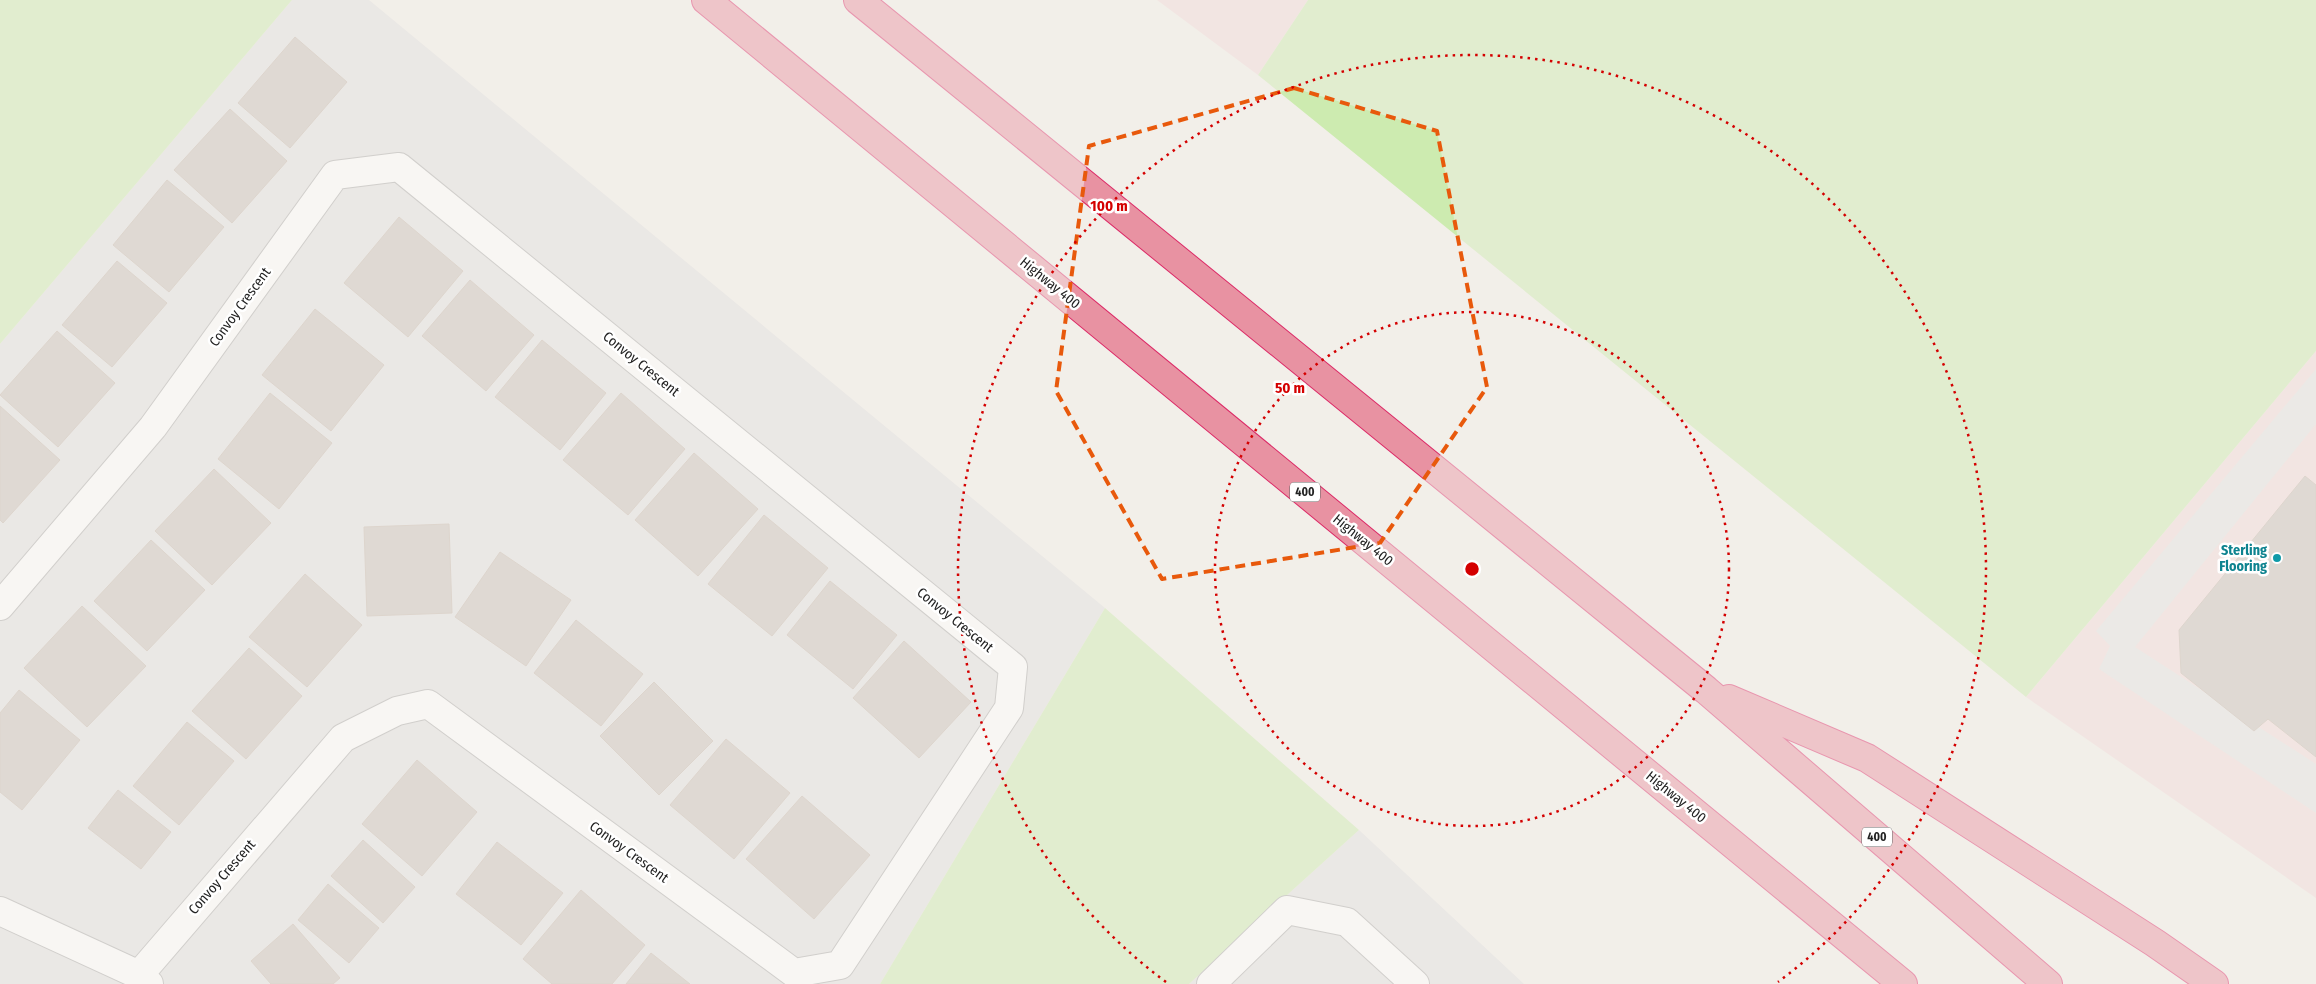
<svg xmlns="http://www.w3.org/2000/svg" width="2316" height="984" font-family="'Fira Sans Condensed',sans-serif">
<style>
.residential{fill:#e0dfdf}
.commercial{fill:#f2dad9}
.grass{fill:#cdebb0}
.parking{fill:#e2e2e2}
.building{fill:#c7bfb8;stroke:#c4b6ab}
.lines{fill:none;stroke-linecap:round;stroke-linejoin:round}
.street-casing{stroke:#a9a9a9;stroke-width:30}
.highway-casing{stroke:#dc2a67;stroke-width:30}
.street{stroke:#fff;stroke-width:28}
.highway{stroke:#e892a2;stroke-width:28}
.marked{fill:none;stroke:#e8590c;stroke-width:4;stroke-dasharray:10 6;stroke-linejoin:round}
.ring{fill:none;stroke:#d40000;stroke-width:2.5;stroke-dasharray:2.5 5}
.culture-dot{fill:#0f9aa8;stroke:#fff;stroke-width:2}
.labels{text-anchor:middle;dominant-baseline:central;stroke-width:5;stroke-linejoin:round;paint-order:stroke}
.shield{fill:#fff;stroke:#646464;stroke-width:1}
.shield-label{font-size:12px;font-weight:bold;fill:#222}
.street-label{font-size:14px;fill:#222;stroke:#fff}
.culture-label{font-size:14px;font-weight:bold;fill:#0d838f;stroke:#fff;text-anchor:end}
.centre{fill:#d40000;stroke:#fff;stroke-width:2.5}
.ring-label{font-size:15px;text-anchor:middle;font-weight:bold;fill:#d40000;stroke:#fff;stroke-width:5;stroke-linejoin:round;paint-order:stroke}
</style>
<rect width="100%" height="100%" fill="#f2efe9"/>
<path class="residential" d="M292 0H369L1105 608 880 984H0V344Z
M1359 830 1524 984H1189Z"/>
<path class="commercial" d="M1157 0H1308L1258 75Z
M2316 351V898L2026 697Z"/>
<path class="grass" d="M0 0H292L0 344Z
M1308 0H2316V351L2026 697 1258 75Z
M1105 608 1359 830 1189 984H880Z"/>
<path class="parking" d="M2316 369V424L2135 647 2316 764V813L2099 669 2110 646 2096 631Z"/>
<path class="building" d="M295 37 347 82 290 148 238 103Z
M230 109 287 161 232 223 174 170Z
M167 180 224 227 169 292 113 245Z
M399 217 463 271 408 337 344 283Z
M117 261 167 303 112 367 62 325Z
M470 280 534 335 486 391 422 336Z
M315 309 384 365 331 431 262 375Z
M57 331 115 383 58 447 0 395Z
M542 340 606 393 560 450 495 397Z
M270 393 332 443 279 509 218 459Z
M621 393 685 449 628 515 563 460Z
M0 406 60 460 3 523 0 520Z
M694 453 758 509 698 576 635 520Z
M214 469 271 523 212 585 155 531Z
M2305 476 2316 485V757L2268 719 2254 731 2181 673 2179 630Z
M764 515 828 568 772 636 708 584Z
M449 524 452 613 367 616 364 527Z
M151 540 205 590 147 651 94 601Z
M500 552 571 600 526 666 455 617Z
M305 574 362 625 307 687 249 637Z
M830 581 897 635 853 689 787 635Z
M82 606 146 666 87 727 24 668Z
M576 620 643 674 601 726 534 673Z
M904 641 971 702 919 758 853 698Z
M249 648 302 696 246 759 192 711Z
M654 682 713 741 659 795 600 736Z
M19 690 80 740 22 810 0 792V713Z
M187 722 234 761 179 825 133 786Z
M726 739 790 793 734 859 670 805Z
M417 760 477 812 422 876 362 824Z
M118 790 171 832 141 869 88 828Z
M802 796 870 855 814 919 746 859Z
M363 840 415 887 383 923 331 876Z
M497 842 563 893 521 945 456 894Z
M328 884 379 928 349 963 298 920Z
M581 890 645 945 612 984H552L523 959Z
M293 924 340 978 333 984H271L251 961Z
M651 953 690 984H626Z"/>
<g class="lines">
<g class="street-casing">
<path id="street" d="M0 606 153 427 335 175 399 167 1013 667 1009 708 840 965 794 973 428 704 397 711 343 738 139 975
M0 911 139 975 149 984
M1211 984 1287 910 1347 922 1415 984"/>
</g>
<g class="highway-casing">
<path id="highway" d="M706 0 1903 984
M858 0 1706 690 2048 984
M1729 699 1867 758 2155 943 2214 984"/>
</g>
<use href="#street" class="street"/>
<use href="#highway" class="highway"/>
</g>
<path d="M0 0H2316V984H0ZM1294 88 1437 131 1487 387 1380 543 1162 579 1056 391 1089 146Z" fill="#f2efe9" fill-opacity=".55" fill-rule="evenodd"/>
<path class="marked" d="M1294 88 1437 131 1487 387 1380 543 1162 579 1056 391 1089 146Z"/>
<g class="ring">
<circle cx="1472" cy="569" r="257"/>
<path d="M1166 982A514 514 0 1 1 1778 982"/>
</g>
<circle class="culture-dot" cx="2277" cy="558" r="5"/>
<g class="labels">
<g class="shield">
<rect x="1290" y="482.5" width="30" height="19" rx="4"/>
<rect x="1862" y="827.5" width="30" height="19" rx="4"/>
</g>
<g class="shield-label">
<text x="1305" y="492">400</text>
<text x="1877" y="837">400</text>
</g>
<g class="street-label">
<text transform="translate(1050 283) rotate(39)">Highway 400</text>
<text transform="translate(240 307) rotate(-54)">Convoy Crescent</text>
<text transform="translate(641 364) rotate(39)">Convoy Crescent</text>
<text transform="translate(1363 540) rotate(39)">Highway 400</text>
<text transform="translate(955 620) rotate(39)">Convoy Crescent</text>
<text transform="translate(1676 797) rotate(39)">Highway 400</text>
<text transform="translate(629 852) rotate(36)">Convoy Crescent</text>
<text transform="translate(222 877) rotate(-49)">Convoy Crescent</text>
</g>
<g class="culture-label">
<text x="2267" y="550">Sterling<tspan x="2267" dy="16">Flooring</tspan></text>
</g>
</g>
<circle cx="1472" cy="569" r="8" class="centre"/>
<g class="ring-label">
<text x="1109" y="211">100 m</text>
<text x="1290" y="393">50 m</text>
</g>
</svg>
